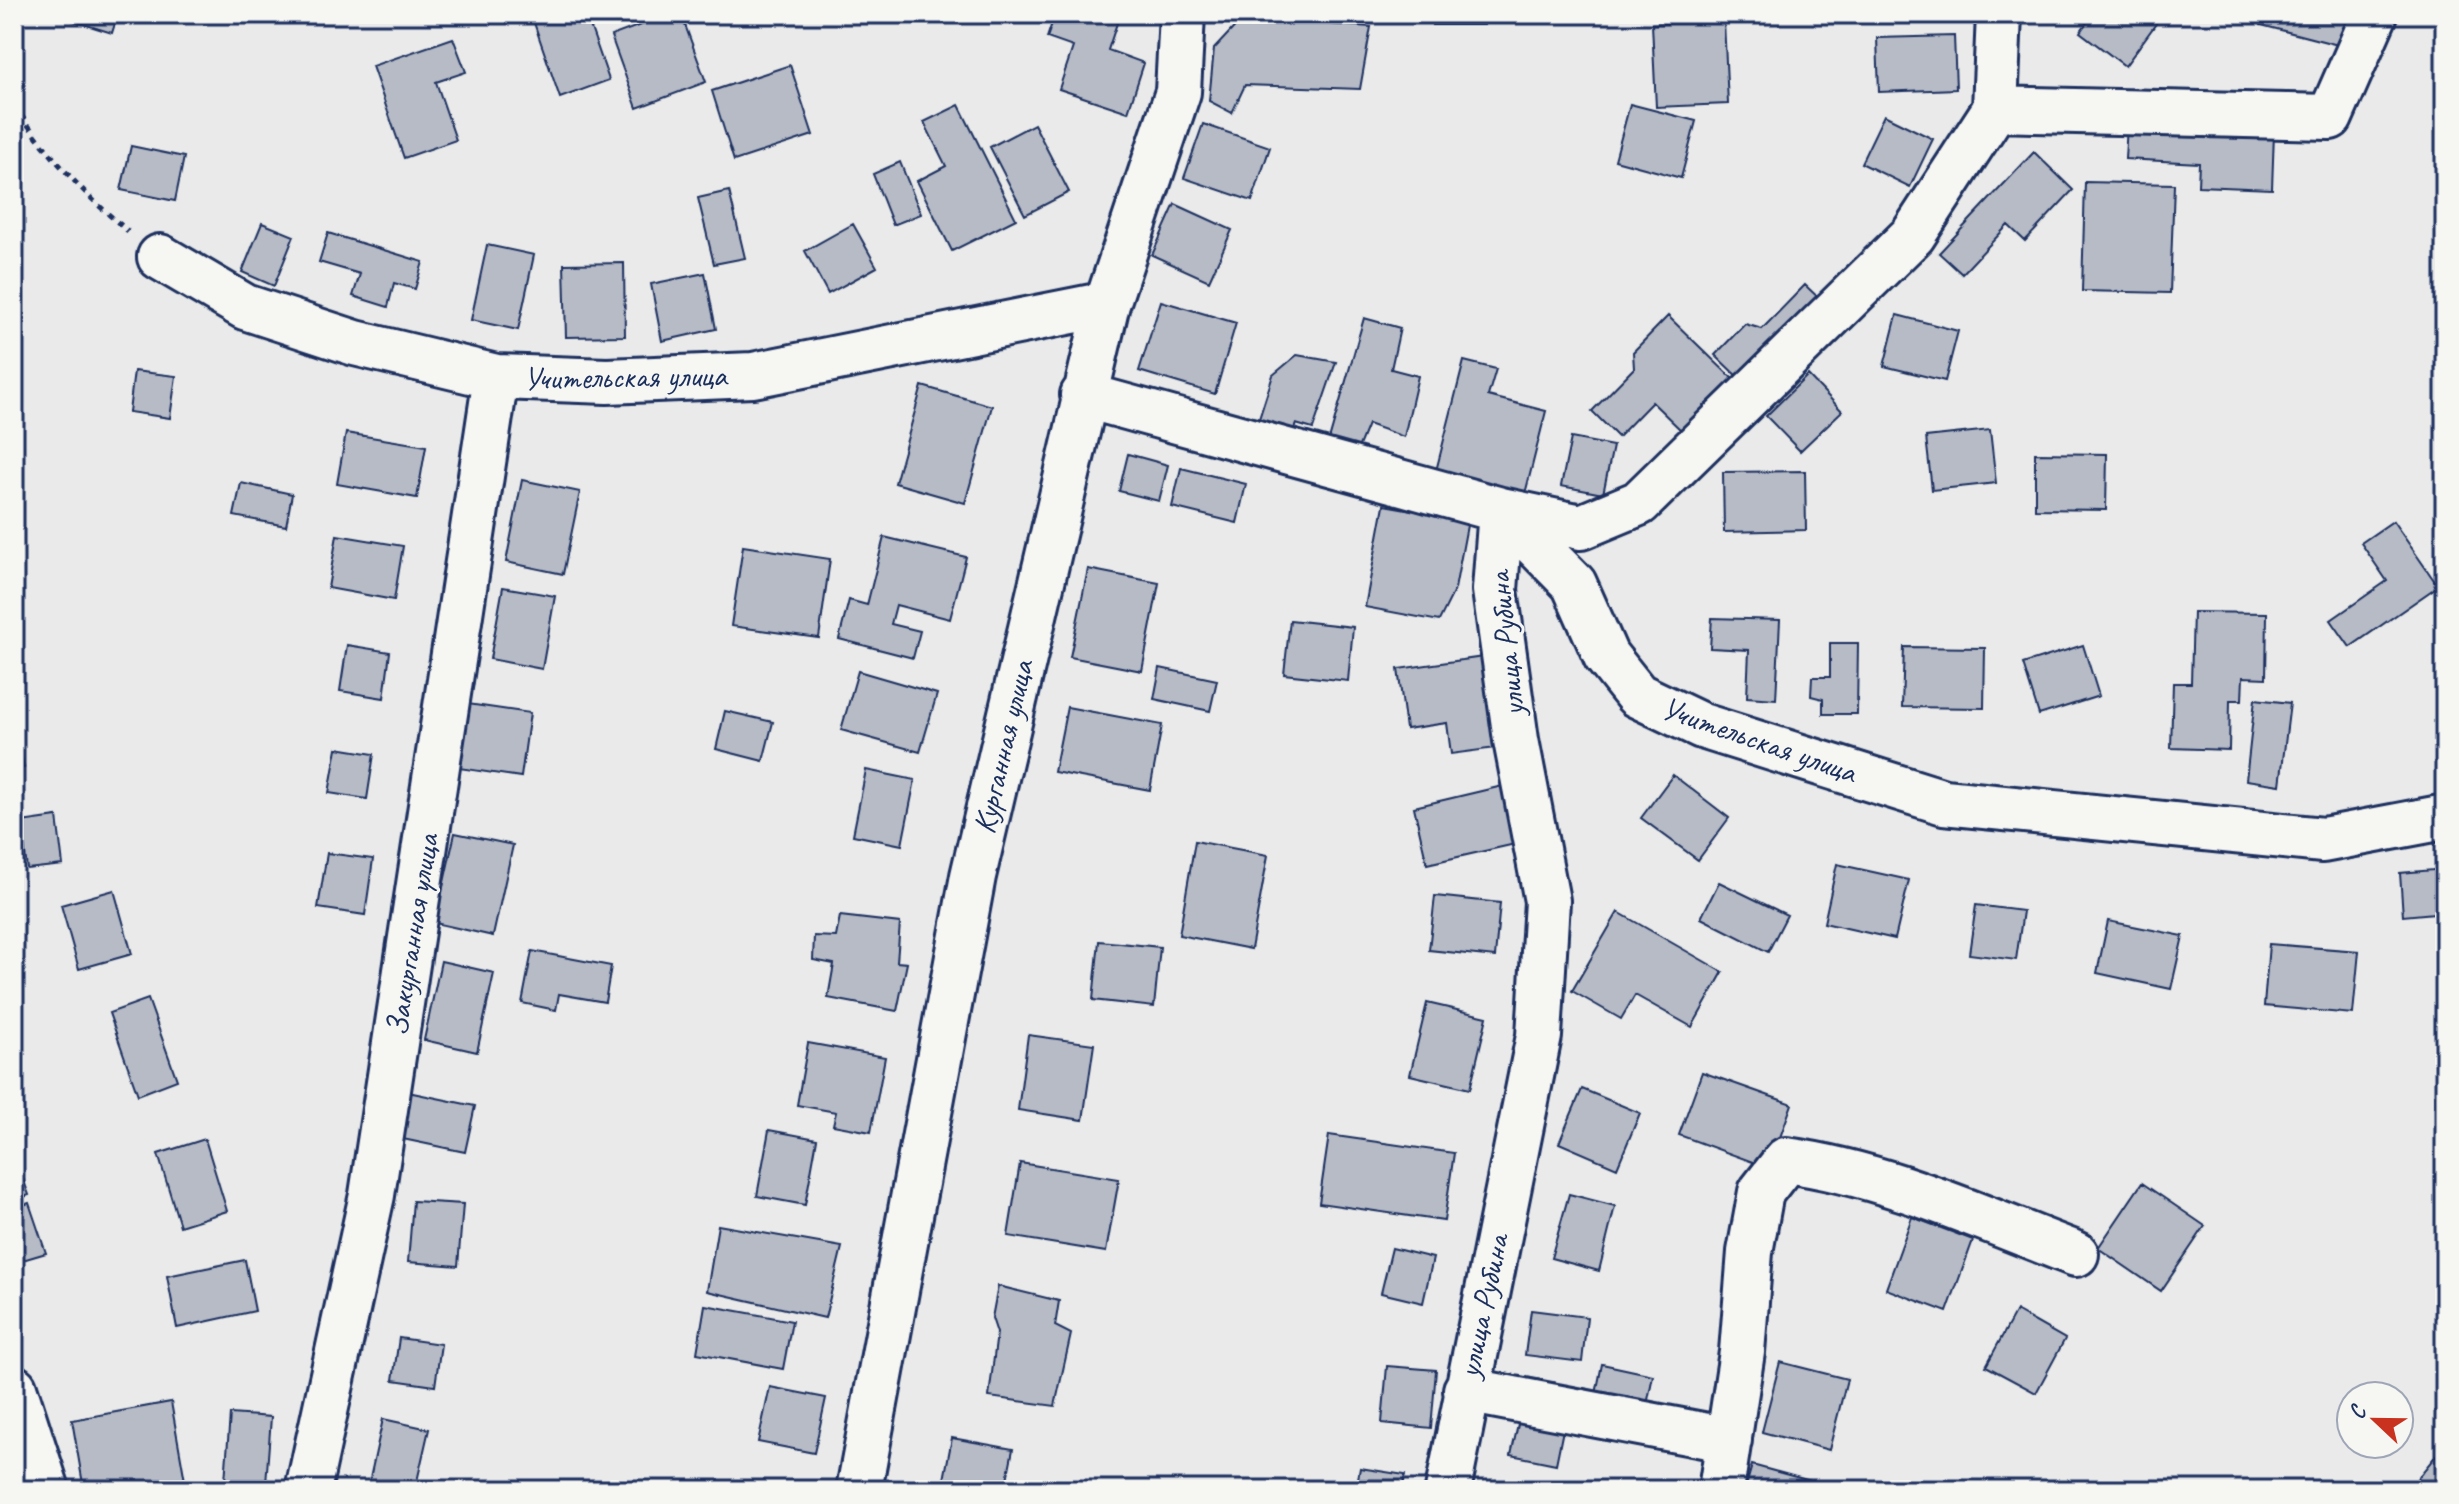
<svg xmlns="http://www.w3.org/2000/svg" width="2459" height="1504" font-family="Caveat,sans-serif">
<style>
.building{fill:#b6bbc6;stroke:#1b2f5e;stroke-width:2}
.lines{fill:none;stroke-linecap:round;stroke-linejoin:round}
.minor-casing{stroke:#1b2f5e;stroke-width:50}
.path{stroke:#1b2f5e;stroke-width:5;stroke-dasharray:6 6;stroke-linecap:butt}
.minor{stroke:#f6f6f2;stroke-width:44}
.labels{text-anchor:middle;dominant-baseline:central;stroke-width:6;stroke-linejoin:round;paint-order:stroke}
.street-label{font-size:32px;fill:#1b2f5e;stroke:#f6f6f2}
</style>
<rect width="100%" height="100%" fill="#e9eae9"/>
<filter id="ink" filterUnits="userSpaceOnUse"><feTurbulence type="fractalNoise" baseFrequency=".0125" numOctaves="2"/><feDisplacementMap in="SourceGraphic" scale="16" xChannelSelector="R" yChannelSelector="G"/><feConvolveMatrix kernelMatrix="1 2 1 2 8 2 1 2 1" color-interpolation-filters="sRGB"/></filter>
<g filter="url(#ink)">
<path class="building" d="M66 14H118L112 33 64 18Z
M531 14H586L609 80 560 98Z
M670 14H681L706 82 637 108 611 36Z
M1055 14H1120L1108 50 1144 63 1128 112 1059 89 1073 47 1047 38Z
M1432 14H1484V25H1432Z
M2093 14H2163L2125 66 2080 32Z
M2263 14H2350L2342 46 2261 25Z
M1243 18 1371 27 1360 89 1245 85 1232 113 1209 101 1214 49Z
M1724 21 1728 104 1656 107 1652 24Z
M1954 36 1956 89 1879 92 1877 38Z
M453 38 466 72 436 82 456 140 404 158 372 66Z
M790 65 813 135 734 161 712 91Z
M1630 104 1696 121 1681 178 1615 160Z
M959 105 1016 219 952 251 917 181 946 166 924 122Z
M1884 115 1933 139 1910 187 1861 163Z
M1034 124 1069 192 1025 215 990 147Z
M1203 124 1270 147 1252 201 1184 178Z
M2127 125 2274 132 2272 189 2198 186 2199 163 2125 159Z
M131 146 184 157 175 201 121 190Z
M2034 152 2073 190 2025 241 2008 225 1962 274 1939 253Z
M900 162 921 214 893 225 873 174Z
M2085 182 2174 184 2170 293 2082 291Z
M729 191 745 258 714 264 698 198Z
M1175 204 1232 230 1209 281 1152 255Z
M262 223 294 236 274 286 242 272Z
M853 224 877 267 828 294 805 251Z
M328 233 423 262 415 289 394 283 388 307 353 296 360 274 319 262Z
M487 245 534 255 518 330 471 320Z
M624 263 625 336 566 337 564 264Z
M705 273 716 329 662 341 651 284Z
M1805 285 1823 302 1744 383 1715 355 1745 324 1762 329Z
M1161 301 1236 323 1215 394 1139 371Z
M1897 315 1958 331 1945 381 1884 366Z
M1668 316 1736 382 1685 434 1652 402 1618 437 1592 411 1634 368 1633 352Z
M1364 318 1400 328 1391 369 1418 376 1404 437 1368 424 1357 451 1329 440Z
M1297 355 1336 362 1313 429 1296 424 1291 436 1272 431 1259 419 1273 375Z
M1464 361 1496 369 1488 396 1546 411 1525 494 1436 471Z
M134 371 176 376 170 418 129 412Z
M1808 375 1842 411 1800 451 1766 416Z
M922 386 992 406 965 503 895 483Z
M1990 430 1996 483 1932 490 1926 437Z
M346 433 426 446 417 498 337 484Z
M1571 438 1613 446 1603 494 1561 486Z
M2035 453 2107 454 2106 510 2035 509Z
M1128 454 1168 465 1159 501 1119 491Z
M1181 468 1246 484 1237 523 1172 507Z
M1805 471 1806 530 1724 532 1723 472Z
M522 480 580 492 563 574 506 562Z
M241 483 292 494 286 526 234 516Z
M1384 505 1468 520 1455 589 1439 621 1365 607Z
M2393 521 2438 586 2350 647 2331 620 2387 581 2361 543Z
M337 535 403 546 394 600 328 588Z
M884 537 966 557 950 619 896 605 891 624 920 631 913 658 839 639 849 600 867 605Z
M743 546 830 559 819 638 731 626Z
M1088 569 1159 583 1142 671 1070 657Z
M503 587 555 596 542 669 490 659Z
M2193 612 2267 613 2266 678 2243 677 2242 700H2230L2229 750 2171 748 2173 683H2191Z
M1712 618 1780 620 1776 699 1747 697 1749 650 1710 648Z
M1290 620 1353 627 1348 681 1284 674Z
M1830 643H1858L1857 714H1823V699L1811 696 1812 677H1830Z
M347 645 390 652 384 698 340 691Z
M2083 645 2099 696 2039 715 2023 664Z
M1904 647 1985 648 1984 708 1902 707Z
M1484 657 1496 748 1451 754 1447 723 1406 729 1398 669Z
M1160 668 1217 680 1210 711 1154 699Z
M858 671 937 694 920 752 841 730Z
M2255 699 2290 703 2280 785 2246 780Z
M461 703 530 713 521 777 452 767Z
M1067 707 1162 725 1150 790 1054 772Z
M725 711 773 722 763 761 716 749Z
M14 717 24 768 14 770Z
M337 748 374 754 367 799 329 793Z
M866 770 915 780 902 845 853 835Z
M1673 775 1729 818 1698 860 1641 818Z
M1511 784 1524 842 1427 864 1414 807Z
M57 817 63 865 27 869 21 822Z
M455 833 513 845 493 936 435 923Z
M1195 841 1268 855 1251 949 1179 935Z
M327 853 373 859 365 915 318 908Z
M1837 864 1909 880 1895 939 1824 923Z
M2445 869V912L2403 916 2400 873Z
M1719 882 1787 915 1768 952 1701 918Z
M114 890 132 954 79 969 61 905Z
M1435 896 1500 903 1495 957 1429 950Z
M1976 905 2023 911 2016 960 1969 954Z
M1618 912 1723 972 1692 1027 1635 995 1621 1019 1572 991Z
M840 916 900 923 897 962 907 963 897 1011 828 998 834 964 813 960 814 936 836 937Z
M2108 921 2183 936 2171 989 2097 973Z
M1099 941 1160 947 1154 1007 1093 1000Z
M2269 944 2359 951 2353 1014 2264 1006Z
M532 951 611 966 605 1002 559 994 556 1010 522 1003Z
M441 961 494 973 477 1052 424 1040Z
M148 999 177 1080 138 1095 109 1013Z
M1427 1003 1487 1017 1470 1089 1410 1075Z
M1028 1035 1094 1044 1083 1120 1018 1110Z
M808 1043 885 1057 871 1132 833 1125 836 1112 797 1105Z
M1702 1072 1792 1104 1769 1168 1679 1135Z
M1582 1089 1640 1113 1617 1168 1559 1143Z
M408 1092 475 1106 465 1152 398 1138Z
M769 1130 817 1139 805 1205 757 1196Z
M1329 1135 1454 1153 1444 1221 1319 1203Z
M205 1139 227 1211 180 1226 158 1154Z
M1020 1163 1119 1179 1106 1252 1008 1236Z
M18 1165 29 1195 14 1201V1166Z
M2142 1183 2205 1226 2161 1291 2098 1248Z
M1569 1194 1615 1206 1599 1271 1551 1258Z
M413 1201 463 1204 458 1266 408 1262Z
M29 1203 46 1253 16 1262 14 1208Z
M1912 1217 1973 1240 1947 1312 1886 1289Z
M718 1225 842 1247 825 1318 707 1291Z
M1392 1248 1433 1258 1423 1303 1381 1293Z
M245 1260 255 1311 177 1328 167 1276Z
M998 1286 1059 1301 1055 1326 1071 1334 1055 1406 989 1397 997 1333 992 1318Z
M705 1305 792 1321 783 1369 697 1353Z
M1531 1310 1587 1317 1582 1362 1525 1355Z
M2016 1311 2065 1339 2036 1393 1986 1366Z
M399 1338 441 1344 435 1386 393 1380Z
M1780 1362 1847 1379 1829 1450 1762 1432Z
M1602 1364 1653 1375 1647 1405 1596 1394Z
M1387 1366 1436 1370 1431 1428 1382 1423Z
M770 1387 826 1398 814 1453 758 1442Z
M171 1402 185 1481 137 1490H84L72 1420Z
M230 1414 271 1417 266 1484 225 1481Z
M1520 1416 1564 1425 1556 1464 1511 1455Z
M383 1419 429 1429 415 1490 369 1483Z
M952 1438 1013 1449 1005 1490H942Z
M2445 1444V1490H2408Z
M1752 1465 1829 1486 1828 1490H1745Z
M1360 1468 1405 1475 1402 1490H1356Z"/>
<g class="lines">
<g class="minor-casing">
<path id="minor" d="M1995 109 2330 117 2375 14
M160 257 245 307 355 343 496 377 607 381 753 375 1107 304
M1083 395 1501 510 1574 584 1606 656 1637 695 1702 726 1944 802 2323 840 2445 817
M14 1388 47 1490
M1466 1390 1729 1440
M308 1490 372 1195 496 377
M859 1490 973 876 1107 304 1178 92 1182 14
M1448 1490 1539 1036 1547 901 1516 740 1495 590 1501 510 1581 527 1639 503 1913 235 1995 109 1999 14
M1721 1490 1742 1352 1750 1252 1761 1192 1786 1160C1887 1174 1981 1218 2076 1254"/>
</g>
<path class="path" d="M14 105C47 154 83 194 128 231"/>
<use href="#minor" class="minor"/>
</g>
</g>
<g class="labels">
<g class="street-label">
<text transform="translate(625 377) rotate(-1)">Учительская улица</text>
<text transform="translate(1506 644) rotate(-96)">улица Рубина</text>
<text transform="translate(1759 740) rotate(19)">Учительская улица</text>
<text transform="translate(1003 747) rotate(-77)">Курганная улица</text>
<text transform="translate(412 935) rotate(-81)">Закурганная улица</text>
<text transform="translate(1483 1306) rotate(-78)">улица Рубина</text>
</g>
</g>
<rect width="2459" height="1504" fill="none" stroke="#f6f6f2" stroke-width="48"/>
<rect x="24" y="24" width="2411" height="1456" fill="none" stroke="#1b2f5e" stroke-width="3" filter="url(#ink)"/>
<g transform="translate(2375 1420) rotate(292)"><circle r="38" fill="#f6f6f2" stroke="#9ea6b7" stroke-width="2"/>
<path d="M0-6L14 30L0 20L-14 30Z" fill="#c8321e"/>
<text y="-12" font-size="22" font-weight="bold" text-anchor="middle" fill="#1b2f5e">С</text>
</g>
</svg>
